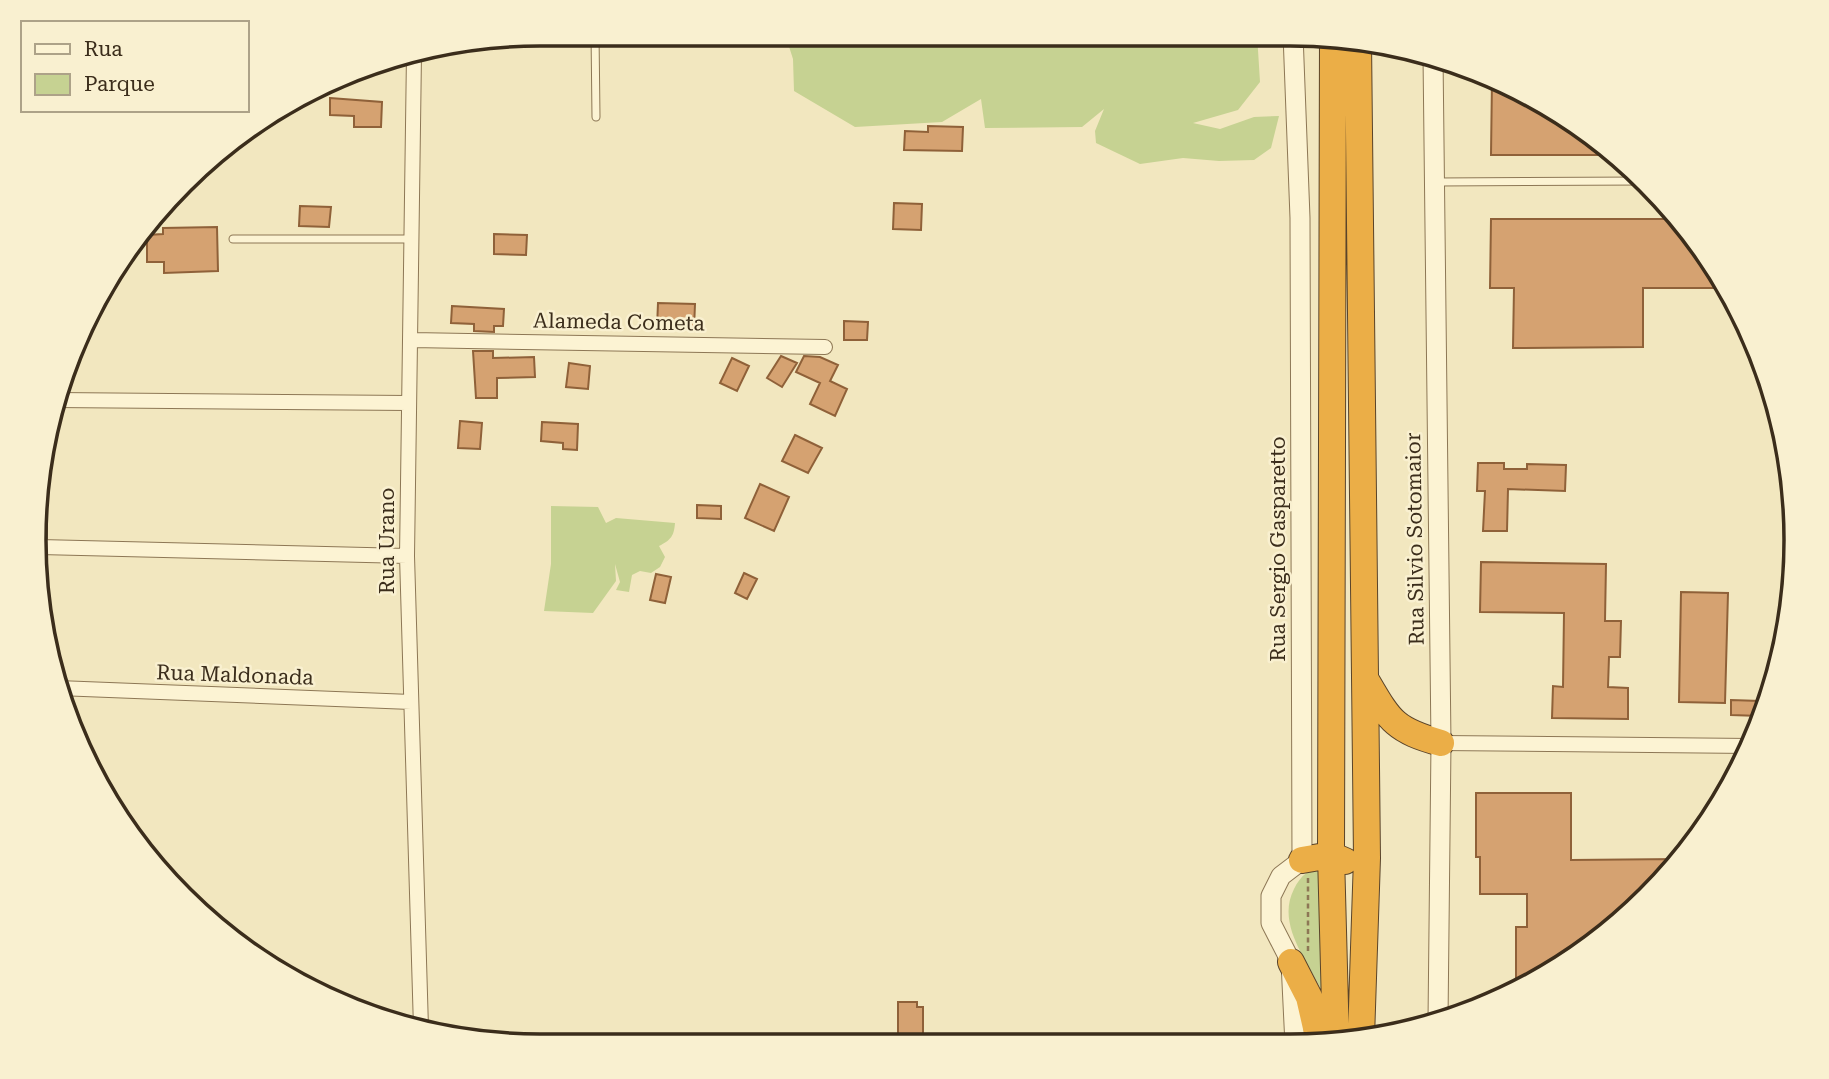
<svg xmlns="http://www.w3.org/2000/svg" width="1829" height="1079" font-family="'Roboto Serif',serif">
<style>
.green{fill:#c6d292}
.building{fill:#d5a271;stroke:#8f6139;stroke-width:2}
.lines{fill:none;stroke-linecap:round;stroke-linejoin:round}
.service-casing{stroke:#8d7755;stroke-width:9}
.minor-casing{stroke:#8d7755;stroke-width:16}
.tertiary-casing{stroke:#8d7755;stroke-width:21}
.motorway-casing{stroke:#5a442a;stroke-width:28}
.path{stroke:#8d7755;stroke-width:2.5;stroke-dasharray:5 3.5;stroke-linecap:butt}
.service{stroke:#fcf3d3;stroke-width:7}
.minor{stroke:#fcf3d3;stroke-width:14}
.tertiary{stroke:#fcf3d3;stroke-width:19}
.motorway{stroke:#ebae47;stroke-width:26}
.labels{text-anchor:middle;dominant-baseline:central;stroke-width:5;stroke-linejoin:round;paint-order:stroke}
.street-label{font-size:21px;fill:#3b2d1b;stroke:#f9f0d0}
.rim{fill:none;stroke:#3b2d1b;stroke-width:3.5}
</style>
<rect width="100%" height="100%" fill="#f2e7bf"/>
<path class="green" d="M785 34H1257L1260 82 1238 110 1193 123 1220 129 1254 117 1279 116 1271 148 1254 160 1219 161 1183 158 1140 164 1096 143 1095 131 1104 109 1082 127 985 128 981 99 942 122 855 127 794 91 793 59Z
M551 506 598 507 606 523 616 518 675 523C674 536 671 540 659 546L665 557 660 567 651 573 640 571 632 575 629 592 616 590 620 582 615 564 616 581 593 613 544 611 551 564Z
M1323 866 1322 991C1307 960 1276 924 1294 889 1301 875 1309 869 1323 866Z"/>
<path class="building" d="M1492 80 1571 119 1615 155H1491Z
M330 98 382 102 381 127H354V116L330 115Z
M928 126 963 127 962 151 904 150 905 131 928 132Z
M894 203 922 204 921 230 893 229Z
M300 206 331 207 329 227 299 226Z
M1491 219H1678L1711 259 1726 288H1643V347L1513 348 1514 288H1490Z
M217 227 218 271 164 273V262H147V235L163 234V228Z
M494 234 527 235 526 255 494 254Z
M658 303 695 304 694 329 657 328Z
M452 306 504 309 503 326H494V332L474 331V324L451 323Z
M844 321 868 322 867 340H844Z
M473 351H493V358L534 357 535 377 497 378V398H476Z
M781 356 797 363 782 387 767 378Z
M804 356 820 357 838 365 830 381 847 389 835 416 810 404 820 383 796 372Z
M732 358 749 366 737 391 720 383Z
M569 363 590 366 588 389 566 387Z
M460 421 482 423 480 449 458 448Z
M542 422 578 424 577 450 563 449V443L541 441Z
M795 435 822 448 808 473 782 461Z
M1478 463H1504V469H1527V464L1566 465 1565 491 1508 489 1507 531H1483L1485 491H1477Z
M760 484 789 497 774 531 745 518Z
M697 505 721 506V519L697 518Z
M1481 562 1606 564 1605 621H1621L1620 657H1609L1608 687 1628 688V719L1552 718 1553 686 1563 687 1564 613 1480 612Z
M744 573 757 579 747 599 735 593Z
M656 574 671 577 665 603 650 600Z
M1681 592 1728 593 1725 703 1679 702Z
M1731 700 1760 701V716L1731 715Z
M1476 793H1571V860L1677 859 1624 920 1542 978 1516 989V927H1527V894H1480V857H1476Z
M898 1002H917V1007H923V1045H898Z"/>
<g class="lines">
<g class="service-casing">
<path id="service" d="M595 33 596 117
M1437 182 1647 181
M233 239H412"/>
</g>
<g class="minor-casing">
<path id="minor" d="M414 54 407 556 421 1028
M412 340 825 347
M56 400 408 403
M40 500V583
M40 547 407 556
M58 688 411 702
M1441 743 1751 746"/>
</g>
<g class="tertiary-casing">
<path id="tertiary" d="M1293 34 1300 218 1302 860 1281 876 1271 896V923L1291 962 1295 1045
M1433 56 1441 743 1438 1021"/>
</g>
<g class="motorway-casing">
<path id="motorway" d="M1333 36 1331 855 1336 1043
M1358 41 1367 858 1361 1038
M1366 680C1390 721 1394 730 1441 743
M1302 860 1331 855 1345 861
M1291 962 1309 997 1320 1045"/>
</g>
<path class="path" d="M1308 878V952"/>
<use href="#service" class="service"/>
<use href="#minor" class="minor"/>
<use href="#tertiary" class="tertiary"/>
<use href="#motorway" class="motorway"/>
</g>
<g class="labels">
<g class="street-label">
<text transform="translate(619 322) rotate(1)">Alameda Cometa</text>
<text transform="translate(1415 539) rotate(-91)">Rua Silvio Sotomaior</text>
<text transform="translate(387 541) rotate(-90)">Rua Urano</text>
<text transform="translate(1278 549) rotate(-90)">Rua Sergio Gasparetto</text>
<text transform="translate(235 675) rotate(2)">Rua Maldonada</text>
</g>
</g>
<path d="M0 0H1829V1079H0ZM540 46H1290A494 494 0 0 1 1784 540V540A494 494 0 0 1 1290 1034H540A494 494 0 0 1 46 540V540A494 494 0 0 1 540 46Z" fill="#f9f0d0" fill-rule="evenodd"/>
<path class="rim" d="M540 46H1290A494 494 0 0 1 1784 540V540A494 494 0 0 1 1290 1034H540A494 494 0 0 1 46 540V540A494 494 0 0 1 540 46Z"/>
<rect x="21" y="21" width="228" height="91" fill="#f9f0d0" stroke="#ada288" stroke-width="2"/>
<rect x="35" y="44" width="35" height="10" fill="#fcf3d3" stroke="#ada288" stroke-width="2"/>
<text x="84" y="56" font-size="21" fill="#3b2d1b">Rua</text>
<rect x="35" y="74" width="35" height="21" fill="#c6d292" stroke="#ada288" stroke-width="2"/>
<text x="84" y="91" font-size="21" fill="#3b2d1b">Parque</text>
</svg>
